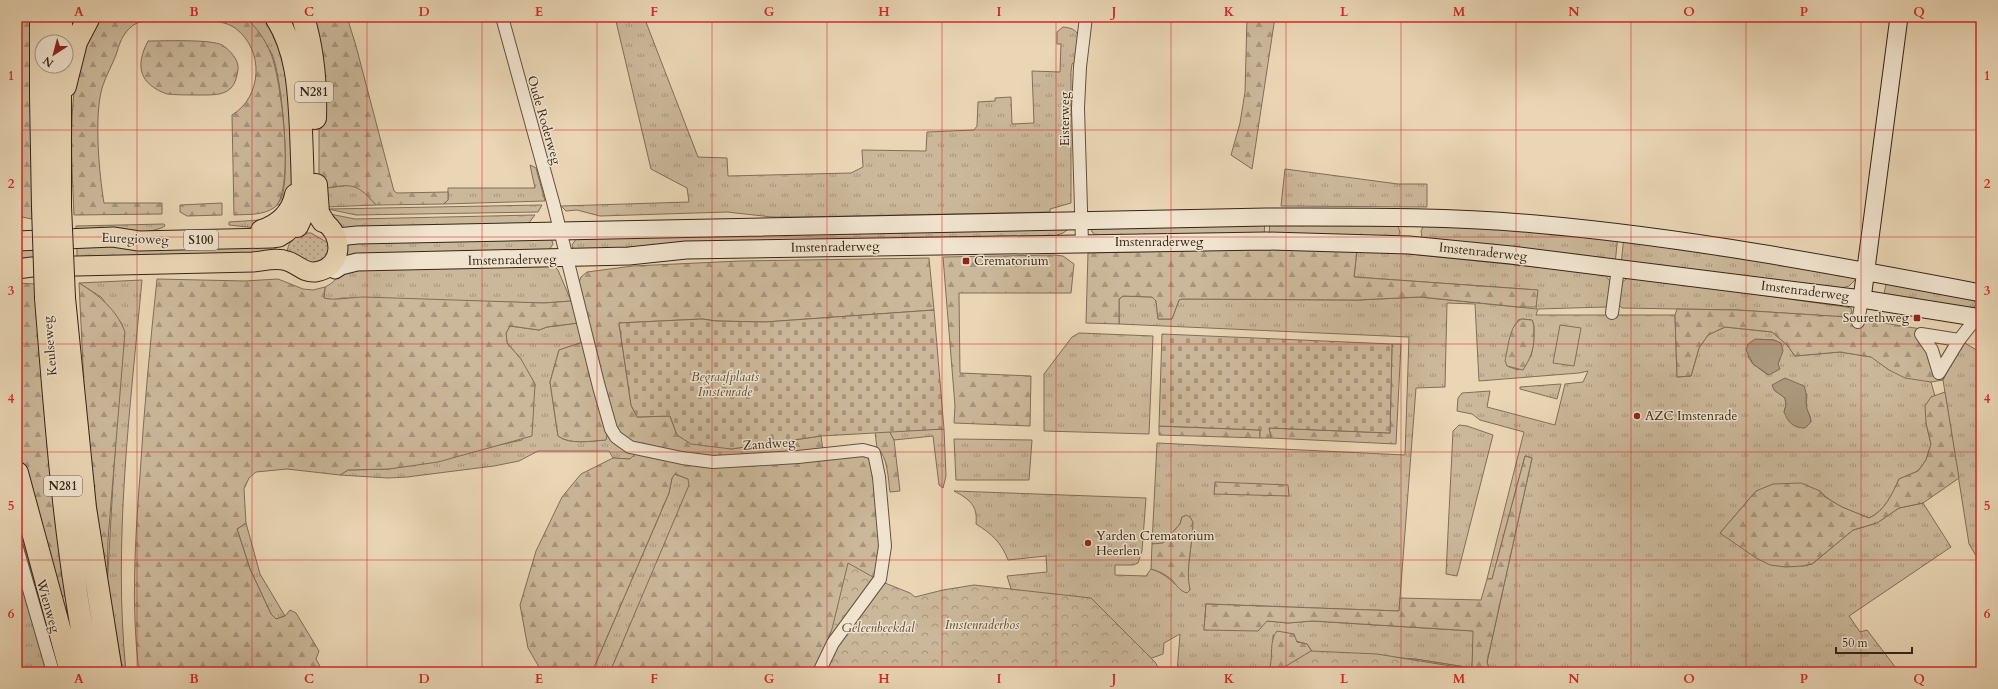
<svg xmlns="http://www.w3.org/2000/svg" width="1998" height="689" font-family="Cardo,serif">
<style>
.grass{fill:url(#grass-tufts);stroke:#806e58;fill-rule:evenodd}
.forest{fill:url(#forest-firs);stroke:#806e58}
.cemetery{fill:url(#cemetery-stones);stroke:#806e58}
.park{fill:url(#park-crowns);stroke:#806e58}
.garden{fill:url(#garden-dots);stroke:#806e58}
.pitch{fill:#cbb89a;stroke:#806e58}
.water{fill:#ac9a7f;stroke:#7c6b55}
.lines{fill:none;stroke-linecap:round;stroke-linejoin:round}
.street-casing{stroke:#62513e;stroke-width:14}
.secondary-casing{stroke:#342517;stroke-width:19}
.primary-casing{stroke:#342517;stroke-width:21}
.highway-casing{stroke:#342517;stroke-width:24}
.street{stroke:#f1e4cf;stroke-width:12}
.secondary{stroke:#f1e4cf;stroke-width:17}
.primary{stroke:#ead6b5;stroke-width:19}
.highway{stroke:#ead6b5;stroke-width:22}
.highway-bridge-casing{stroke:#342517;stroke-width:24;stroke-linecap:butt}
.highway-bridge{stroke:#ead6b5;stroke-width:22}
.grid{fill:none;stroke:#d62828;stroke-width:1;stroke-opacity:0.55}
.poi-dot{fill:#8f2418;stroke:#f1e4cf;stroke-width:1.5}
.labels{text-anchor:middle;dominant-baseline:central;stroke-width:3;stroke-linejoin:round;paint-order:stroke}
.shield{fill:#f1e4cf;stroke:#6d5e4e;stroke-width:1}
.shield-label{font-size:12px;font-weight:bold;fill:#342517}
.street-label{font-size:13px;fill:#342517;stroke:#f1e4cf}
.poi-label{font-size:13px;fill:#342517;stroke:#f1e4cf;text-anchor:start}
.park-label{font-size:13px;font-style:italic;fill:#5a4a38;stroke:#f1e4cf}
.neatline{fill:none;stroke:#d62828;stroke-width:1.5}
.grid-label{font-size:13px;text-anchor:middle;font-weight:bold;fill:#d62828}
</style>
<defs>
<pattern id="grass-tufts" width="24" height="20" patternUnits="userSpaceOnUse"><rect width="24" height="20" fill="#cbb89a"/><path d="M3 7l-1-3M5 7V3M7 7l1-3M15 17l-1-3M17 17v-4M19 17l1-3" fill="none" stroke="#a6957d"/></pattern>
<pattern id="forest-firs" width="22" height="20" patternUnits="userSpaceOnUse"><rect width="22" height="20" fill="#cbb89a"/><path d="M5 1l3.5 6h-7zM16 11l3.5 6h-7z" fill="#a6957d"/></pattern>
<pattern id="cemetery-stones" width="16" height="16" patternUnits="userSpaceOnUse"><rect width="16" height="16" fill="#cbb89a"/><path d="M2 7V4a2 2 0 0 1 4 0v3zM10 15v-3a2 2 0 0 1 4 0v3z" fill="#a6957d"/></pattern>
<pattern id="park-crowns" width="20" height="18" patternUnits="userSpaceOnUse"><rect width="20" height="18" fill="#cbb89a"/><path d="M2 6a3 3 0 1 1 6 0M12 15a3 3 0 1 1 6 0" fill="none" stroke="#a6957d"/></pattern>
<pattern id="garden-dots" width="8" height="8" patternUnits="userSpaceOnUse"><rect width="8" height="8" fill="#cbb89a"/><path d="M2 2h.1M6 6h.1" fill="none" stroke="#a6957d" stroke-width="1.8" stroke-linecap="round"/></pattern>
</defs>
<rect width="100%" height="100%" fill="#ead6b5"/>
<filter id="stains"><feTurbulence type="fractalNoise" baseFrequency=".005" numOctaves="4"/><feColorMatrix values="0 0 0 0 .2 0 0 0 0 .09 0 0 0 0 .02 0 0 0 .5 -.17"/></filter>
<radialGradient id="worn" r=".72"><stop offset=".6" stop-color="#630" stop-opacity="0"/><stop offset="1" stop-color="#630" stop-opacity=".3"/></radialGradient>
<path class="grass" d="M245 17H267L273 24 288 80 293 190 283 203 275 206C277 204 279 202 281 199 291 178 282 77 272 54 265 41 253 29 245 17Z
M615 17H644L698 157 727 158 728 176 851 173 863 167 862 150 926 151 927 132 974 130 977 126 978 102 995 101V98L1011 97 1012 124 1034 123 1032 71 1060 72 1061 44H1057V32L1063 27C1085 29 1078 42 1077 60L1072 64 1071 72V203L1050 209V212L802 217H772L727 212 600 216 577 210 566 211 561 206 689 202 687 188 651 169Z
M530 165 536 168 545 201 444 204 448 200V188H535Z
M1285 169 1398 184H1427V207L1281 206Z
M349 185C362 187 368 196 376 205L325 207 319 189Z
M542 205 538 212 356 215 328 209Z
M330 214 355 219 535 215 528 224 344 228 338 226Z
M260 220 257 228 229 225V222Z
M1265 220 1264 237 1097 236 1092 232 1091 227Z
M1270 220 1398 225 1400 233 1397 238 1269 237Z
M164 224 165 226C151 236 95 232 76 232V226Z
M1424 225 1618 235 1615 264 1422 238 1421 231Z
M1070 228 1063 233 1054 236 895 239 574 251 572 245 576 239Z
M1624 236 1855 276 1856 279 1849 286 1838 289 1621 265Z
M551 237 553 244 549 250 348 260 340 255 342 243Z
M77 244H276L275 254 77 259Z
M33 245 34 259 17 260V246Z
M1357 250 1391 252 1604 274 1610 281 1608 304 1606 307 1538 309 1536 315H1675L1677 377 1691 376 1699 348 1708 335 1725 327 1772 332 1787 345 1795 356 1840 352 1872 357 1889 370 1931 382 1935 396 1931 397 1926 423 1931 444 1926 460 1918 471 1899 479C1892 495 1885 510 1869 518 1852 511 1832 505 1820 491H1756L1720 533 1736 542 1802 566 1812 564 1853 530 1877 523 1899 508 1923 503 1951 547 1849 616 1860 632 1867 630 1899 672H1490L1487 662 1532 458 1525 456 1492 579H1487L1524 432 1480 420 1472 414 1457 411 1458 398 1462 393 1490 391 1487 407 1555 425 1565 384 1583 382 1588 371 1579 373 1479 381 1475 304 1447 303 1445 387 1416 388 1399 611 1206 604 1204 630 1221 629 1267 621 1288 623 1313 621 1474 631 1472 668 1415 659 1313 653 1307 644 1273 635V659L1270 667 1257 672H1177L1180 634 1164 643 1163 654 1149 659 1031 595 1011 589 1007 576 1047 572 1046 556 1008 560C1001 542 992 534 976 524 978 505 969 499 954 491L1146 498 1142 551 1138 563 1133 565H1115V575L1146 576 1151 569C1161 572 1167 577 1175 584 1178 587 1185 588 1190 590L1187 578 1191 544 1182 517 1180 524 1163 543 1152 544 1157 443 1405 455 1409 337 1119 324V299L1123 296 1152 297 1156 301 1158 319H1172L1179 300 1182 299 1358 300 1420 297 1537 309 1536 307 1537 290 1354 277ZM1522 319 1532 320C1535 326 1534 329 1534 335 1533 351 1532 361 1518 370L1507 366 1518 320ZM1764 340H1774L1780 360 1768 375 1753 364 1748 357ZM1774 390 1807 394 1806 408 1810 416 1811 422 1805 428 1784 412 1786 405 1785 398Z
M553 265 558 270 571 301 544 303 342 298 334 300 324 298 325 287C334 283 338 276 345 270Z
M1633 277 1846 307 1851 308 1852 313 1844 317 1737 310 1622 308 1618 304C1620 293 1618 278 1633 277Z
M1887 279 1972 297 1976 304 1973 310 1883 299Z
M142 280C130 410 113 542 126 672H123L107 589 122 324 101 297 79 283Z
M578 323 583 342 559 350 550 382 558 436C570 445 591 441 605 440L607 434 617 444 638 451 630 459 613 458 609 451H538L519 461 494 466 407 477 388 478 340 475 348 470 389 469 522 440 521 359 507 343 506 333 510 326 539 330 547 327Z
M1079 333 1153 336 1149 434 1044 431V374L1072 337Z
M1965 343 1975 349 1981 350V564L1969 544 1943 380 1957 349Z
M1561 384 1557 399 1520 389V387Z
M1459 425 1467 426 1493 435 1457 576 1446 574 1453 431Z
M944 429 946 476 943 488 939 485 933 436 894 440 889 431Z
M954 439 1032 440 1029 480H956Z
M674 474 689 479 690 485 686 496 610 672H592L669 493 672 478Z
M17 522 49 632 66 672H17Z
M246 523 260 574 285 616 276 619 271 614 250 569 237 529Z"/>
<path class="forest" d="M17 17H34L32 219 17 216Z
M100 17H245C257 28 265 39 271 54 281 78 295 189 275 207 263 216 248 214 234 215L232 115C262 97 265 50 235 28 219 17 192 21 173 21 165 20 143 20 137 23 125 29 120 41 117 52 113 64 106 75 102 88 94 117 99 173 104 203H162V214L74 215C72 159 63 62 100 17Z
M308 17H347L356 46 394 191 397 193 448 192V200L444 204 376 205C354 180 351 185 319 189V122Z
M1247 17H1275L1252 169 1231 155 1240 123 1245 92Z
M148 41C163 41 211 39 222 45 230 50 239 60 238 69 235 96 220 95 198 95 188 95 177 95 167 94 139 84 135 66 148 41Z
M222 203V215L187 216 180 212V205Z
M1259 249 1357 250 1354 277 1538 290 1536 307H1519L1420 297 1358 300 1182 299 1179 300 1172 319H1158L1156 301 1152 297 1123 296 1119 299V324L1086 323 1088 253Z
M1054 255 1063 256 1074 264 1071 293H959L960 373 1031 376 1030 426 954 423 955 406 943 257Z
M929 258 934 310 765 322 716 321 702 319 619 323 631 405 637 417 670 416 677 435 731 449 821 436 823 451 721 459 639 449 619 434 613 421 577 288 581 277 587 272 633 266 740 261Z
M157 279 245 281 278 279 303 289 313 290 325 287 324 298C333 301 353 297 364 297L544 303 571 301 578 323 547 327 539 330 510 326 506 333 507 343 521 359 535 384 532 436 438 462 389 469 348 470 340 475 287 469 256 472 249 478 244 489 246 523 237 529 250 569 271 614 276 619 285 616 290 610 296 613 319 651 316 659 323 672H139C131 607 135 541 140 475 144 410 150 344 157 279Z
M17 283 35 284 68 595 56 598 17 444Z
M79 283C99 295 117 310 125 332L108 540 107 589 86 427Z
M1677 309 1737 310 1847 317 1921 329 1923 344 1950 364 1943 380 1931 382 1905 378 1889 370 1871 357 1840 352 1795 356 1787 345 1772 332 1725 327 1708 335 1699 348 1691 376 1677 377 1675 315Z
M1522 319 1532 320C1535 327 1533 329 1534 336 1534 350 1530 359 1523 370L1507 366 1505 361C1508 349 1509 324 1522 319Z
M583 342 607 434 606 440C591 441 570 445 558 436L550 382 559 350Z
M1392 344H1401L1396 444 1271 438 1269 428 1390 433Z
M1945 392 1959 478 1923 503 1899 508 1877 523 1853 530 1812 564 1802 566 1786 567 1770 565 1756 558 1720 533 1756 491 1773 484 1801 483 1820 491 1825 497 1842 507 1869 518C1885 511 1892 494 1899 479L1918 471 1926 460 1931 444 1926 423 1925 406 1931 397Z
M1159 426 1260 430V438L1159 435Z
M889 431 894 440 900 491 890 492C888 479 888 456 877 448L875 432Z
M638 451 681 460 861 451 874 460 885 513 878 573 816 672H610L689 485 688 479 675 474 672 478 669 493 592 672H542L528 648 520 605 536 551 562 497 581 474 613 458 630 459Z
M1525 456 1532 458 1487 662 1490 672H1257L1270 667C1273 656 1269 640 1277 631L1294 634 1297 642 1307 644 1313 653 1415 659 1472 668 1473 631 1313 621 1288 623 1267 621 1258 631 1204 630 1206 604 1399 611 1400 598 1481 600 1487 579H1492Z
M1215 482 1288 485 1289 496 1214 494Z
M1186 515 1190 517 1193 522C1193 545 1185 568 1190 590L1187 593C1179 591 1177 585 1171 579 1165 574 1158 571 1151 569L1152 544 1163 543 1180 524 1182 517Z"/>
<path class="cemetery" d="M934 310 944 429 821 436 731 449 691 444 677 435 670 416 637 417 631 405 619 323 702 319 716 321 765 322Z
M1162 334 1392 344 1390 433 1269 428 1271 438H1260V430L1159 426Z"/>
<path class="park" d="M848 563 880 581 910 593 915 597 943 590 974 585 1091 598 1155 662 1161 672H816L832 629Z
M1311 651 1377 654 1488 672H1276Z"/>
<path class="garden" d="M301 233H311L330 244C328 274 303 260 287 253 288 243 292 237 301 233Z"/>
<path class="pitch" d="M1560 325 1581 328 1574 366 1553 363Z"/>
<path class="water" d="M1755 339 1774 340 1781 343 1783 351 1778 364 1780 369 1769 375 1753 364 1746 350 1748 344Z
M1785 378 1804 386C1808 395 1805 402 1807 409 1809 414 1810 416 1811 422L1805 428C1793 428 1788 422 1784 412L1786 405 1785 398 1774 390 1772 385Z"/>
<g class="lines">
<g class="street-casing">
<path id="street" d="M502 17 553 202 599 387 611 429 616 437 630 447 682 458 713 462 798 457 863 450 874 453 879 477 885 546 880 579 833 643 819 672
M1082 243 1078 108 1080 67 1086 17
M1612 313 1618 268
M1858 322 1862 299
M1921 334 1932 350 1939 373
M1921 334 1959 340
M1939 373 1959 340 1980 313
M17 548 53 672"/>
</g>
<g class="secondary-casing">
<path id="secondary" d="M338 237 357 235 1267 217C1356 217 1446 216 1535 224 1685 237 1833 265 1981 293
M335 270 341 266 357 262 629 256 686 250 1266 241 1409 245 1511 255 1862 299 1981 318
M1862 299 1899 17"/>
</g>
<g class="primary-casing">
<path id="primary" d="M17 241 113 237 139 241 271 238 279 237 287 232
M17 269 32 267 253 262C264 261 277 257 287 261 298 264 303 273 315 272 343 268 345 236 323 221"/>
</g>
<g class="highway-casing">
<path id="highway" d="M41 17V97L43 207
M276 17C298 52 299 91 301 131 302 156 303 180 303 205L302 215 297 226
M303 17C313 50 316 84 315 118
M61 42V17
M65 86 76 42 89 17
M316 185 318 213 323 221
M60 206V66
M262 231C280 225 292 214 296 195
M46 298C56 423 65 549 90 672
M64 298 85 508 111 672
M17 473 71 672"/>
</g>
<use href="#street" class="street"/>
<use href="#secondary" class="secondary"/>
<use href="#primary" class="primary"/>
<use href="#highway" class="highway"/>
<g class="highway-bridge-casing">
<path id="highway-bridge" d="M60 206 64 298
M43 207 46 298"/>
</g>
<use href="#highway-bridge" class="highway-bridge"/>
</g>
<path class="grid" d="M137 17V672M252 17V672M367 17V672M482 17V672M597 17V672M712 17V672M827 17V672M942 17V672M1056 17V672M1171 17V672M1286 17V672M1401 17V672M1516 17V672M1631 17V672M1746 17V672M1861 17V672M17 130H1981M17 237H1981M17 344H1981M17 452H1981M17 560H1981"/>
<g class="poi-dot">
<rect x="962" y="257" width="8" height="8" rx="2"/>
<rect x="1913" y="314" width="8" height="8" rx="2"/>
<circle cx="1637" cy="416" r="4"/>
<circle cx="1088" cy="543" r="4"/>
</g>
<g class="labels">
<g class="shield">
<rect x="295" y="82" width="38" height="20" rx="3"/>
<rect x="184" y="230" width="34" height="20" rx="3"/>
<rect x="44" y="476" width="38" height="20" rx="3"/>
</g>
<g class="shield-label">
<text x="314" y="92">N281</text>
<text x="201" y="240">S100</text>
<text x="63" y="486">N281</text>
</g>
<g class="street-label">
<text transform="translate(1065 119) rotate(-90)">Eisterweg</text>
<text transform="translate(544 120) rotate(74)">Oude Roderweg</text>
<text transform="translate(135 239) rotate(2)">Euregioweg</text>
<text x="1159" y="242">Imstenraderweg</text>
<text transform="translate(835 247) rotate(-1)">Imstenraderweg</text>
<text transform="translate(1483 252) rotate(6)">Imstenraderweg</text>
<text transform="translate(512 260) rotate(-1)">Imstenraderweg</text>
<text transform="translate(1805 291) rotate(7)">Imstenraderweg</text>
<text transform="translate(50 346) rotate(-95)">Keulseweg</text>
<text transform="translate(769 444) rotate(-4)">Zandweg</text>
<text transform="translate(48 606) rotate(74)">Wienweg</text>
</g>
<g class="poi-label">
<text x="974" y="261">Crematorium</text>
<text x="1909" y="318" text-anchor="end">Sourethweg</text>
<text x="1645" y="416">AZC Imstenrade</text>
<text x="1096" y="536">Yarden Crematorium<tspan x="1096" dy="15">Heerlen</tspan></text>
</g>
<g class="park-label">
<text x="725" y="377">Begraafplaats<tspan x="725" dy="15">Imstenrade</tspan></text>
<text x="982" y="625">Imstenraderbos</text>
<text x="878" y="628">Geleenbeekdal</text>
</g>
</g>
<rect width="1998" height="689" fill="none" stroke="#ead6b5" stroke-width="44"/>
<g transform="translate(54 54) rotate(216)"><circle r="19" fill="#f1e4cf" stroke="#a59885"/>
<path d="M0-3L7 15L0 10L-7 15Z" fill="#8f2418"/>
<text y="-6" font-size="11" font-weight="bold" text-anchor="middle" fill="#342517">N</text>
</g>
<path d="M1836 647v6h76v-6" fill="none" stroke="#342517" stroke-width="2"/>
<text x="1842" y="647" font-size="12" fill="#342517" stroke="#f1e4cf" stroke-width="3" paint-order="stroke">50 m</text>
<rect x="22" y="22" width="1954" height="645" class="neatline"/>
<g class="grid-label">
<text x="79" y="16">A</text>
<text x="194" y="16">B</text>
<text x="309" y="16">C</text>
<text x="424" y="16">D</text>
<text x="539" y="16">E</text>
<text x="654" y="16">F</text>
<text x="769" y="16">G</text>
<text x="884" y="16">H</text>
<text x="999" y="16">I</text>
<text x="1114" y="16">J</text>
<text x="1229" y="16">K</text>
<text x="1344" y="16">L</text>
<text x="1459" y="16">M</text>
<text x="1574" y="16">N</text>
<text x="1689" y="16">O</text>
<text x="1804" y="16">P</text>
<text x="1919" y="16">Q</text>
<text x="11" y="80">1</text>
<text x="1987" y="80">1</text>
<text x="11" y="188">2</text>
<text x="1987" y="188">2</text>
<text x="11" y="295">3</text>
<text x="1987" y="295">3</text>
<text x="11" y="403">4</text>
<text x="1987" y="403">4</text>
<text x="11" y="510">5</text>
<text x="1987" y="510">5</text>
<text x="11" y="618">6</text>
<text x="1987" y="618">6</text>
<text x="79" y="683">A</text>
<text x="194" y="683">B</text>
<text x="309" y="683">C</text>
<text x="424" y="683">D</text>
<text x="539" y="683">E</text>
<text x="654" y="683">F</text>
<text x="769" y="683">G</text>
<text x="884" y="683">H</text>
<text x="999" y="683">I</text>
<text x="1114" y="683">J</text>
<text x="1229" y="683">K</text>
<text x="1344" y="683">L</text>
<text x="1459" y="683">M</text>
<text x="1574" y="683">N</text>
<text x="1689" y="683">O</text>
<text x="1804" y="683">P</text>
<text x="1919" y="683">Q</text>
</g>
<rect width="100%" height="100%" filter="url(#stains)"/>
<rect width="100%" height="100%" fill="url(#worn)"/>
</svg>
